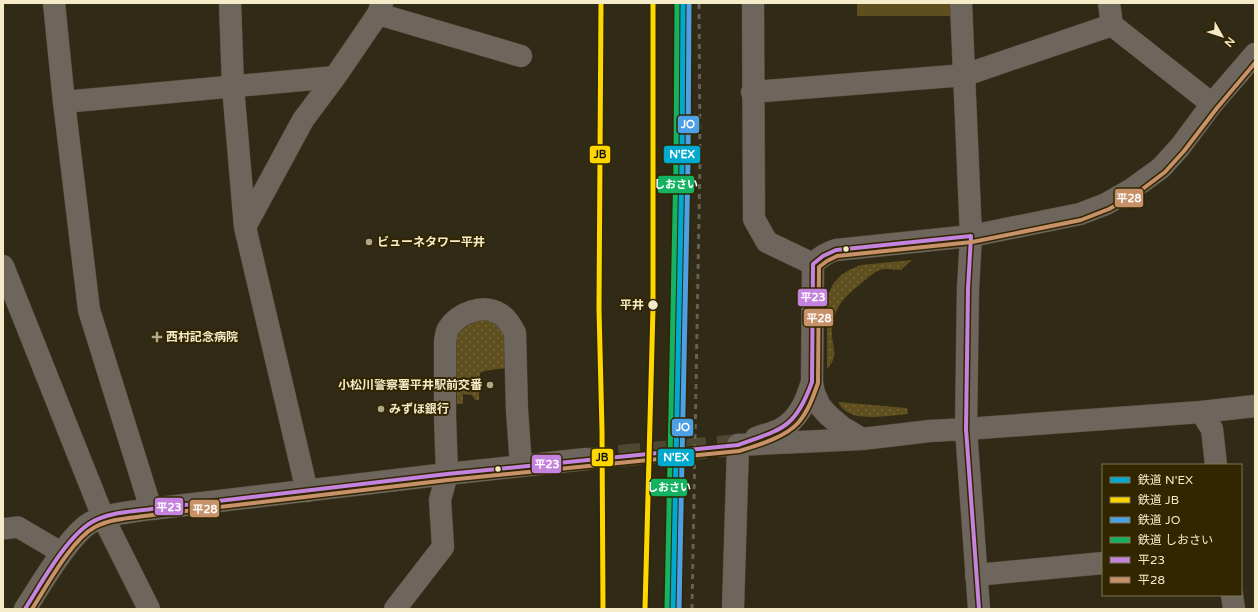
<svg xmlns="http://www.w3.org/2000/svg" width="1258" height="612" font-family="'Varela Round','Noto Sans JP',sans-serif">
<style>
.grass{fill:url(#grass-dots)}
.park{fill:#5f4f1e}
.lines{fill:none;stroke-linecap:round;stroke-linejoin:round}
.tertiary-tunnel{stroke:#4e4731;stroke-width:22;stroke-dasharray:22 11;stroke-linecap:butt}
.pedestrian-casing{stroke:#4d4835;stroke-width:22}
.minor-casing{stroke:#4d4835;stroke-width:23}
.tertiary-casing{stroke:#4d4835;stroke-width:23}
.pedestrian{stroke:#6e655d;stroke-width:21}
.minor{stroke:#6e655d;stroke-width:22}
.tertiary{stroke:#6e655d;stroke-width:22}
.rail{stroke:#666052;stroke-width:3;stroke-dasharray:5 5;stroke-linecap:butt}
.bus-1-casing{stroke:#312601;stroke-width:7}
.bus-2-casing{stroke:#312601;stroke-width:7}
.bus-1{stroke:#c483df;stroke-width:4}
.bus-2{stroke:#c7916a;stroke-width:4}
.rail-1-casing{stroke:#312601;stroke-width:8}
.rail-2-casing{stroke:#312601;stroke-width:8}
.rail-3-casing{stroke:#312601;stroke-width:8}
.rail-4-casing{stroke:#312601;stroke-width:8}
.rail-1{stroke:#00a9ce;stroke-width:5}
.rail-2{stroke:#ffd700;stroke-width:5}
.rail-3{stroke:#4d9fe6;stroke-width:5}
.rail-4{stroke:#13b361;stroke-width:5}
.poi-dot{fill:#b1a78a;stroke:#312601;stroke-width:1.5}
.bus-dot{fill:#f6ebc9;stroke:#312601;stroke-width:1.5}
.labels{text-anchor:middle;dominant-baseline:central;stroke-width:4;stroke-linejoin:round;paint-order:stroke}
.poi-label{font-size:12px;font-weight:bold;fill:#f6ebc9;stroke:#312601;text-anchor:start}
.stop-label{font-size:12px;font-weight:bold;fill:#f6ebc9;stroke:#312601;text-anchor:end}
.line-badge{stroke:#312601;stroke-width:1.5}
.badge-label{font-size:11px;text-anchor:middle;font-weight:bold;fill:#fff}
.pale-badge-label{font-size:11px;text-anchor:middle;font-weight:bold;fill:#111}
</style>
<defs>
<pattern id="grass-dots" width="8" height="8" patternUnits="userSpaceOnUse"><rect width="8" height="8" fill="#5f4f1e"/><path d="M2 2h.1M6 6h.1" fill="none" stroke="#77683d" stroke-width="1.8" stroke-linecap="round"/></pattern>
</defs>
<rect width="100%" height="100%" fill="#302a16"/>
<path class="grass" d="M912 260 901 270C894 270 885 268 879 270 873 273 869 277 864 281 846 296 836 303 832 328 830 344 841 355 827 369V297L833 284 841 275 851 269 861 265Z
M482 316 498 325 505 336V368C497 370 487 369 480 373L479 400H475L472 395 463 394V404H457L455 335 458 328Z
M838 402 907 408 908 414C887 415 849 425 838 402Z"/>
<path class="park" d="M857 3H956V16H857Z"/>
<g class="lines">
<path class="tertiary-tunnel" d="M586 459 738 445"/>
<g class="pedestrian-casing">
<path id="pedestrian" d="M3 529 18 527 62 553"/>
</g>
<g class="minor-casing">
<path id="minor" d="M54 3 64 102 89 310 151 509
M230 3 233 87 245 227
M753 3 754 219 767 242 813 264
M961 3 971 236
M1109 3 1112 25 1212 104
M378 14 521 56
M752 92 965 75 1112 25
M64 102 335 77
M3 266 103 517 149 609
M1201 412 1212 429 1216 465
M966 429 1201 412 1255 406
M307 491 245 227 303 120 335 77 378 14 382 3
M976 575 1103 563
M1232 595 1234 609
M395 609 443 547 440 500 447 474
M733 609 738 445"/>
</g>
<g class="tertiary-casing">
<path id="tertiary" d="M971 236 968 289 966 429 979 609
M756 438C764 435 772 433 779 430 799 420 806 401 812 382
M862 439 842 427 828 415 820 406 814 393 812 382 813 264C820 257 826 253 836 250L971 236 1080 214 1106 204 1132 189 1161 168 1180 147 1212 104 1255 54
M738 445 862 439 930 431 966 429
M447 474 445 416V341C446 337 446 332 448 329 458 313 483 303 500 314 507 318 511 325 515 333L517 410 521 466
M25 609C39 588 71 532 92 522 110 513 132 512 151 509L447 474 586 459"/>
</g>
<use href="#pedestrian" class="pedestrian"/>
<use href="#minor" class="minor"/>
<use href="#tertiary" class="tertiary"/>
<path class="rail" d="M692 609 700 161 699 3"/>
<g class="bus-1-casing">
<path id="bus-1" d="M25 609C41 584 66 537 92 522 109 512 132 512 151 509L447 474 738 445C782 429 795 429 812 382L813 264 823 256 836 250 971 236 968 289 966 429 979 609"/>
</g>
<g class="bus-2-casing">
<path id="bus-2" d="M32 609C47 586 71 540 95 527 112 518 133 518 152 515L448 480 739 451C758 445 784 438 798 423 808 412 813 397 818 383L819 267 827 261 837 256 972 242 1081 220 1109 209 1136 194 1165 172 1184 151 1217 108 1255 63"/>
</g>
<use href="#bus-1" class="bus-1"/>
<use href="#bus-2" class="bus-2"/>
<g class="rail-1-casing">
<path id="rail-1" d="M673 609 682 162 683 3"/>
</g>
<g class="rail-2-casing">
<path id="rail-2" d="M601 3 599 309 602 430 603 609
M645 609 653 308V3"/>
</g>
<g class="rail-3-casing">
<path id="rail-3" d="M679 609 688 162 689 3"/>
</g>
<g class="rail-4-casing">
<path id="rail-4" d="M667 609 676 162 677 3"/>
</g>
<use href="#rail-1" class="rail-1"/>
<use href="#rail-2" class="rail-2"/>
<use href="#rail-3" class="rail-3"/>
<use href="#rail-4" class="rail-4"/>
</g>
<g class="poi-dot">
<circle cx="369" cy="242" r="4"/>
<path d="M155 331h4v4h4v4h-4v4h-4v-4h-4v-4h4z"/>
<circle cx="490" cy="385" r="4"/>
<circle cx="381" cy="409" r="4"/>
</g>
<g class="bus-dot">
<circle cx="846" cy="249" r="3.5"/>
<circle cx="653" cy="305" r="5.5"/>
<circle cx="498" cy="469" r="3.5"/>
</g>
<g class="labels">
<g class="poi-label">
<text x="377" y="242">ビューネタワー平井</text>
<text x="166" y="337">西村記念病院</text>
<text x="482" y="385" text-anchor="end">小松川警察署平井駅前交番</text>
<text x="389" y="409">みずほ銀行</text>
</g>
<g class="stop-label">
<text x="644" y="305">平井</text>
</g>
</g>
<g class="line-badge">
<rect x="677" y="115" width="23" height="19" rx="4" fill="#4d9fe6"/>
<rect x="589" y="145" width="22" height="19" rx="4" fill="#ffd700"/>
<rect x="663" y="145" width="38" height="19" rx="4" fill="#00a9ce"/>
<rect x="657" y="175" width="38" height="19" rx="4" fill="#13b361"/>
<rect x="1114" y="188" width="30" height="20" rx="4" fill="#c7916a"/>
<rect x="797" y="288" width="31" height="19" rx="4" fill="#c483df"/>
<rect x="803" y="308" width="31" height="19" rx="4" fill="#c7916a"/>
<rect x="671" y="418" width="23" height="19" rx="4" fill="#4d9fe6"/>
<rect x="591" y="448" width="23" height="19" rx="4" fill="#ffd700"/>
<rect x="657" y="448" width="38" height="19" rx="4" fill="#00a9ce"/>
<rect x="531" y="454" width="31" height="20" rx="4" fill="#c483df"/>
<rect x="650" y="478" width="38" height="19" rx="4" fill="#13b361"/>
<rect x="154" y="497" width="30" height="19" rx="4" fill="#c483df"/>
<rect x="189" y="499" width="31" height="19" rx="4" fill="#c7916a"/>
</g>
<g class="badge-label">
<text x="688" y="128">JO</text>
<text x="682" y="158">N'EX</text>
<text x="676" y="188">しおさい</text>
<text x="1129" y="202">平28</text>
<text x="813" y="301">平23</text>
<text x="819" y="322">平28</text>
<text x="683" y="431">JO</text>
<text x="676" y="461">N'EX</text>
<text x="547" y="468">平23</text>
<text x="669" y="491">しおさい</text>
<text x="169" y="511">平23</text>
<text x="205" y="513">平28</text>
</g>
<g class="pale-badge-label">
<text x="600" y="158">JB</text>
<text x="602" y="461">JB</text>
</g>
<rect width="1258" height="612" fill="none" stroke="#f6ebc9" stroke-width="8"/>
<rect x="1102" y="464" width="140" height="132" fill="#312601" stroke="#807551"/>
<rect x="1110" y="477" width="20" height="6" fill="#00a9ce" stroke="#807551"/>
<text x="1138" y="484" font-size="12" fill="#f6ebc9">鉄道 N'EX</text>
<rect x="1110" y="497" width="20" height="6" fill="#ffd700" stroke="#807551"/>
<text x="1138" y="504" font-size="12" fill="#f6ebc9">鉄道 JB</text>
<rect x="1110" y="517" width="20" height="6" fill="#4d9fe6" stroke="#807551"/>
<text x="1138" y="524" font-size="12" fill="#f6ebc9">鉄道 JO</text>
<rect x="1110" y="537" width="20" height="6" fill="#13b361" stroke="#807551"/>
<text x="1138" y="544" font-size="12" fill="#f6ebc9">鉄道 しおさい</text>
<rect x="1110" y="557" width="20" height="6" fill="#c483df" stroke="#807551"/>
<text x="1138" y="564" font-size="12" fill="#f6ebc9">平23</text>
<rect x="1110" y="577" width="20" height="6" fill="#c7916a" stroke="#807551"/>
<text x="1138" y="584" font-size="12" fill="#f6ebc9">平28</text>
<g transform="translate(1222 36) rotate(129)" stroke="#312601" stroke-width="3" paint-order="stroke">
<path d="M0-3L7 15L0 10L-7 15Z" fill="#f6ebc9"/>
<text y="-6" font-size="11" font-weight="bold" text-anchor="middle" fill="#f6ebc9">N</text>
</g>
</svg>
